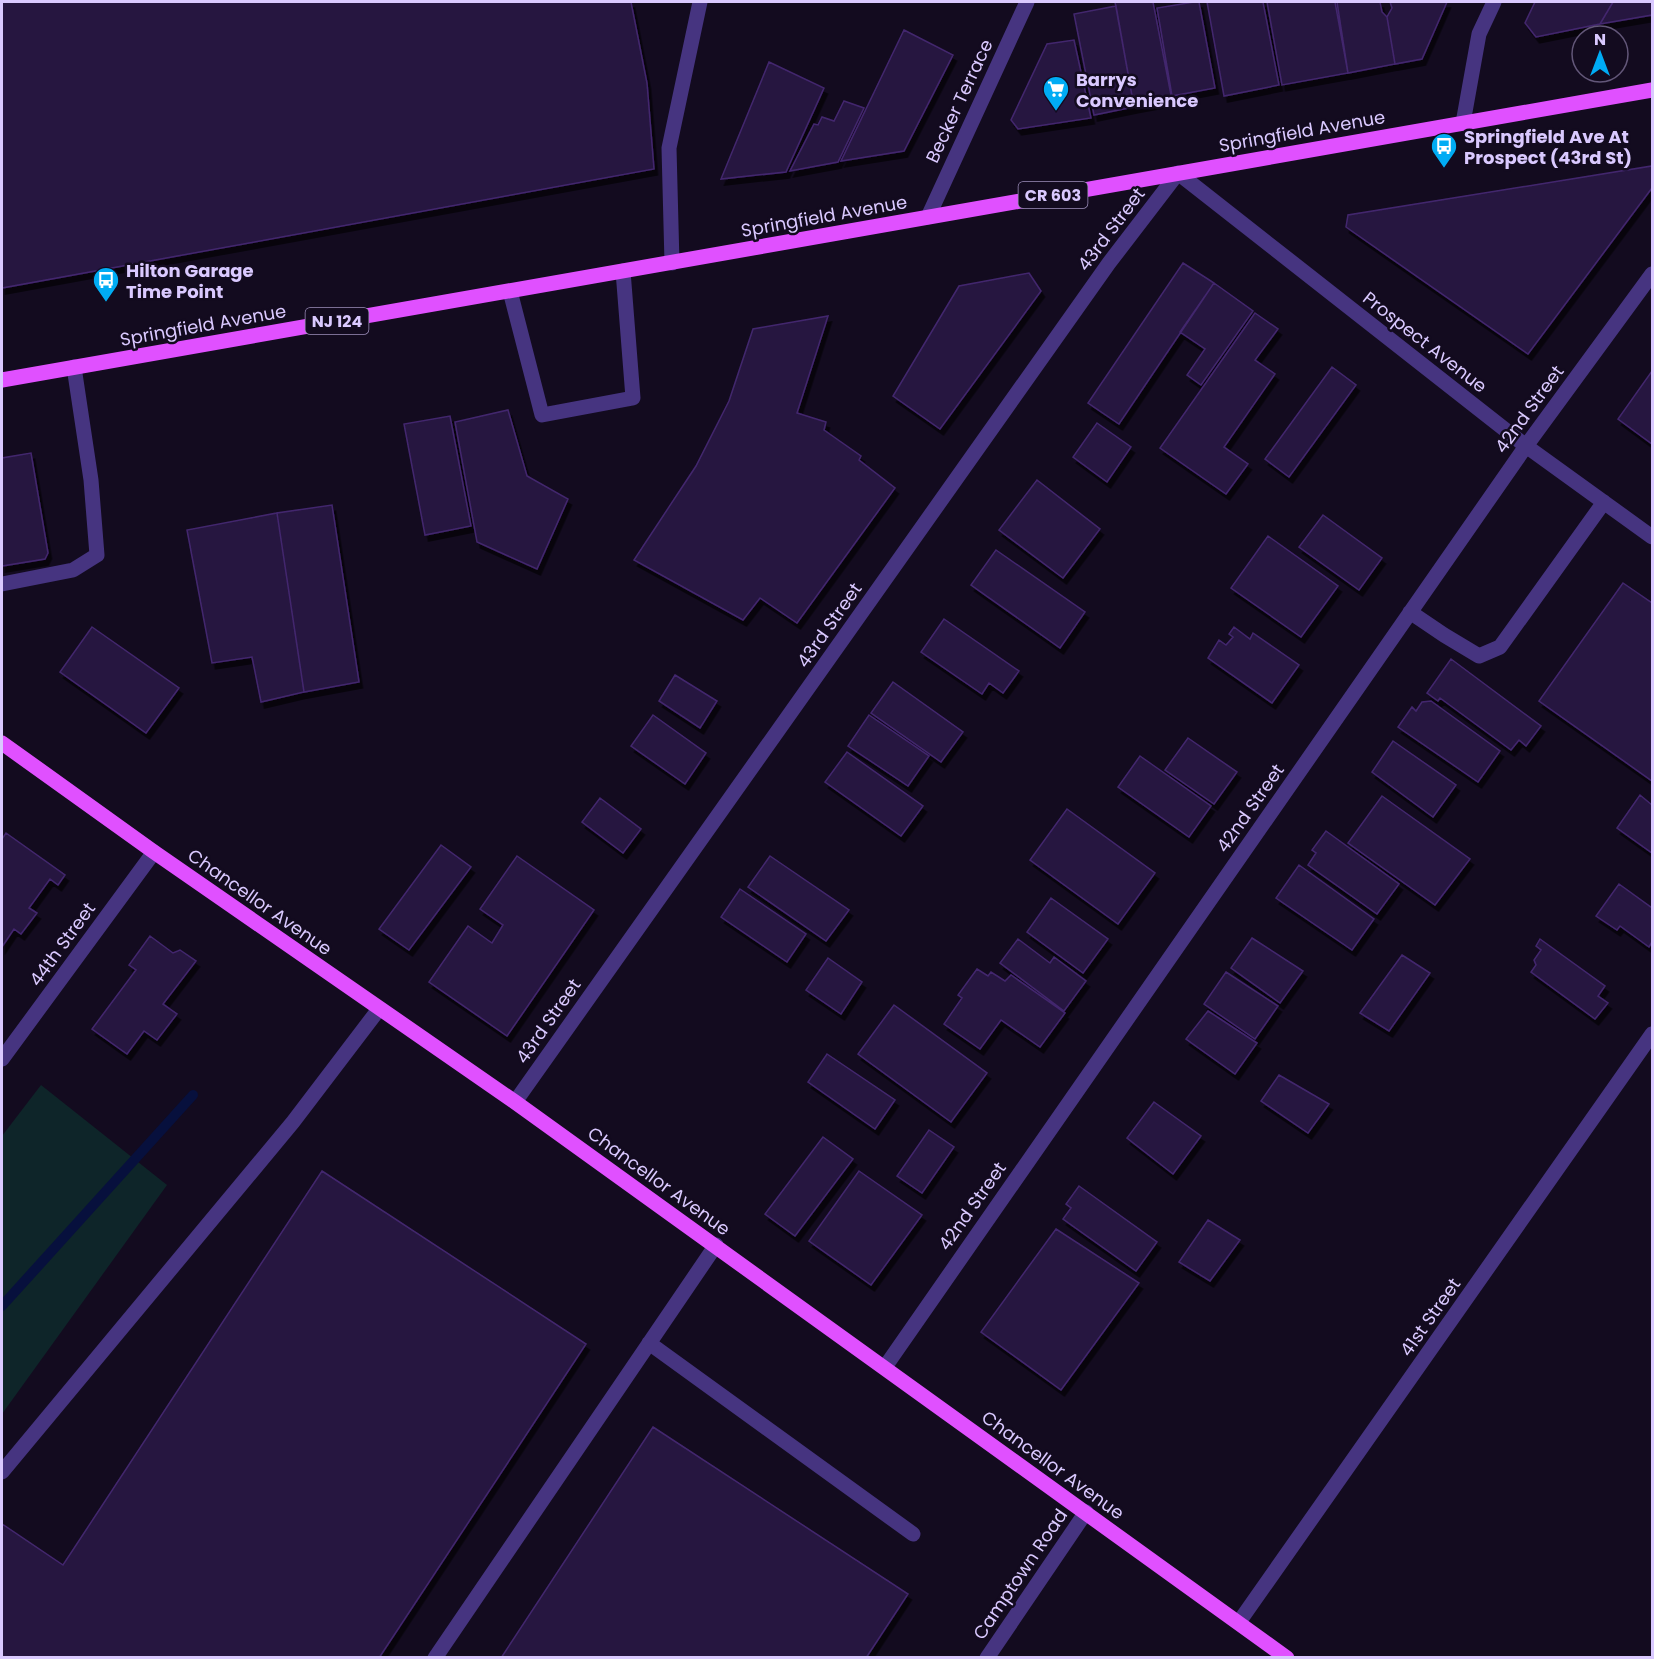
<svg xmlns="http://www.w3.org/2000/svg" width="1654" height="1659" font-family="Poppins,sans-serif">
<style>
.green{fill:#0e2529}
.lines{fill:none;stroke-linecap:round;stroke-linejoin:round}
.stream{stroke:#07103d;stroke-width:10}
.building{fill:#271741;stroke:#43276e;stroke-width:1.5;filter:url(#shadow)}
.minor{stroke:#463480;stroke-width:15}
.major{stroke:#e050ff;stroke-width:15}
.labels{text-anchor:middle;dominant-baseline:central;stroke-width:5;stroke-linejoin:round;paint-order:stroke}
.shield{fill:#130b1f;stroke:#9e90bc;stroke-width:1.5}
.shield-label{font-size:16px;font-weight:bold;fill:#dac9ff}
.poi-label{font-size:18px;font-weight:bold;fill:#dac9ff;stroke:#130b1f;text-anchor:start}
.street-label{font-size:18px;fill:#dac9ff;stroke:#130b1f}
</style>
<defs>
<filter id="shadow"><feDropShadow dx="3.5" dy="6" stdDeviation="0" flood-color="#0009"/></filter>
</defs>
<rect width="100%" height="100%" fill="#130b1f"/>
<path class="green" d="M41 1085 167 1185 2 1414V1136Z"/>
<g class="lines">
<path class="stream" d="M2 1306 193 1095"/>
</g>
<path class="building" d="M2 2H631L647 83 654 169 2 288Z
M1115 2H1153L1172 100 1134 107Z
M1194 2H1199L1215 88 1172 96 1157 8Z
M1207 2H1263L1279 85 1224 96Z
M1267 2H1335L1348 73 1282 85Z
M1337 2H1380L1382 12 1387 17 1395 64 1348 73Z
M1390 2H1447L1422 59 1395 64 1387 17 1392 8Z
M1535 2H1613L1600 24 1536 37 1525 23Z
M1613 2H1652V15L1600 24Z
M1116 6 1134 107 1094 115 1074 14Z
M904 30 953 55 904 151 841 161Z
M1074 40 1091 118 1018 129 1011 120 1047 44Z
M769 62 824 88 786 172 721 179Z
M844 101 864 108 838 162 790 171 814 124 818 125 822 117 834 121Z
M1652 166V188L1528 354 1346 227 1348 215Z
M1183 263 1214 283 1119 424 1088 403Z
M1029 273 1041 291 940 429 893 396 959 286Z
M1214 283 1253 311 1201 385 1187 375 1205 349 1180 332Z
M1255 313 1278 329 1255 360 1275 374 1224 447 1248 464 1226 494 1160 448Z
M828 316 797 413 826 422 824 430 861 456 859 460 895 488 797 623 760 598 743 620 634 560 696 466 729 401 753 329Z
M1332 367 1356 385 1289 477 1265 459Z
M1652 371V444L1618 419Z
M508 410 527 476 568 499 537 569 477 542 455 422Z
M450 416 471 526 425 535 404 424Z
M1097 423 1131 447 1107 482 1073 457Z
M31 453 48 553 45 559 2 566V458Z
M1037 480 1100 529 1063 578 999 530Z
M332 505 359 682 304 692 277 513Z
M277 513 304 692 261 702 252 657 212 663 187 530Z
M1323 515 1382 558 1359 590 1299 547Z
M1268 536 1338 586 1301 637 1231 588Z
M996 550 1085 612 1060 648 971 585Z
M1623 583 1652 603V781L1539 701Z
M944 619 1019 671 1003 693 989 683 982 694 921 652Z
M92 627 179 688 146 733 60 672Z
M1234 627 1250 639 1253 633 1299 665 1272 703 1208 658 1219 640 1226 645 1233 637 1229 634Z
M1451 659 1541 726 1526 746 1519 740 1511 750 1440 698 1438 701 1427 693Z
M675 675 717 701 700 728 659 701Z
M893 682 963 732 941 762 871 713Z
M1431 701 1500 751 1478 782 1398 727 1412 707 1416 711 1422 702Z
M653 715 706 753 685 784 631 746Z
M869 715 929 756 908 786 848 746Z
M1188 738 1237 772 1214 804 1165 770Z
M1393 741 1456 785 1433 817 1372 772Z
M847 752 923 806 901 836 825 782Z
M1140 756 1211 806 1189 837 1118 787Z
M1640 795 1652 805V853L1617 828Z
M1382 796 1470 859 1435 905 1348 843Z
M600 798 641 829 623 853 582 822Z
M1067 809 1155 873 1118 924 1030 860Z
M1326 831 1399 884 1377 914 1308 865 1316 853 1312 850Z
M6 833 65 875 58 885 50 879 29 908 37 913 21 934 14 929 2 947V839Z
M441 845 471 867 409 950 379 929Z
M517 856 594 910 507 1036 429 982 468 926 492 943 503 925 480 909Z
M770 856 849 910 826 941 748 887Z
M1299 865 1374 919 1352 950 1276 898Z
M1619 884 1652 908V942L1649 947 1620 926 1617 930 1596 916Z
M740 889 806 934 787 962 721 917Z
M1051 898 1108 939 1083 973 1027 932Z
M150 936 173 953 180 950 196 961 163 1004 177 1014 157 1040 144 1031 127 1054 92 1029 136 970 129 965Z
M1252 938 1303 971 1280 1003 1231 968Z
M1018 939 1050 963 1054 957 1086 981 1064 1011 1000 963Z
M1540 939 1605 986 1598 996 1608 1003 1595 1019 1531 972 1536 965 1534 960 1541 950 1536 946Z
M1402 955 1430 973 1389 1031 1360 1013Z
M828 958 862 982 841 1014 806 990Z
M977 969 988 976 991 972 1005 981 1011 975 1065 1013 1040 1047 1001 1020 980 1049 944 1024 962 998 958 995Z
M1226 972 1278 1006 1255 1039 1204 1004Z
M894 1005 987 1073 951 1122 858 1054Z
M1208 1011 1257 1043 1235 1074 1186 1039Z
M827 1054 895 1100 875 1129 808 1082Z
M1279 1075 1329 1104 1308 1133 1261 1101Z
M1154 1102 1201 1136 1173 1174 1127 1138Z
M929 1130 954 1147 922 1193 897 1176Z
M823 1137 853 1159 795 1236 765 1214Z
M322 1171 586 1344 379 1658H2V1524L63 1565Z
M859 1171 922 1215 871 1285 809 1241Z
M1079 1186 1157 1242 1136 1271 1063 1219 1071 1208 1066 1204Z
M1208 1220 1240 1240 1210 1281 1179 1262Z
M1056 1229 1139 1283 1061 1390 981 1332Z
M653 1427 908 1594 866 1658H501Z"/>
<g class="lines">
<path class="minor" d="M1463 123 1479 34 1494 2
M928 217 1027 2
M672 263 669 148 700 2
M510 291 542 415 633 398 623 271
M2 584 73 570 97 555 91 480 74 367
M1410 612 1444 635 1479 656 1500 647 1604 502
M2 1059 154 852
M515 1102 1109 263 1178 173 1526 446 1652 537
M649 1343 913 1534
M885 1367 1526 446 1652 274
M2 1472 293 1122 379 1009
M1239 1622 1652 1034
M435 1658 716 1245
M987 1658 1086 1512"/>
<path class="major" d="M2 380 1652 90
M2 743 154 852 515 1102 1287 1658"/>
</g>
<defs>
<g id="supermarket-pin" transform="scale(1.35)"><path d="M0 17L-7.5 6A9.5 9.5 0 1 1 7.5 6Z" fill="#00acf4" stroke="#130b1f"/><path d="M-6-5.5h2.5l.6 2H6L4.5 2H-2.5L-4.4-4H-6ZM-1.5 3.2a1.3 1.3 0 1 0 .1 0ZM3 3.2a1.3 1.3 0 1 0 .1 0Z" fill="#fff"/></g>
<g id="bus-pin" transform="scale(1.35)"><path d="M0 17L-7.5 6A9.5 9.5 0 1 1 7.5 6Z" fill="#00acf4" stroke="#130b1f"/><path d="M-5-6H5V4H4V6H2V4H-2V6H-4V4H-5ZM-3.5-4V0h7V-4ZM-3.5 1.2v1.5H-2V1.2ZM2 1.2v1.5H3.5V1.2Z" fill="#fff"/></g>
</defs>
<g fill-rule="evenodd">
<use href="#supermarket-pin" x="1056" y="89"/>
<use href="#bus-pin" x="1444" y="146"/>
<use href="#bus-pin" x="106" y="280"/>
</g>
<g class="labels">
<g class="shield">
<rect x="1018.5" y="182" width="69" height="26" rx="4.5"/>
<rect x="305.5" y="308" width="63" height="26" rx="4.5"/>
</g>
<g class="shield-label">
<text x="1053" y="195">CR 603</text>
<text x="337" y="321">NJ 124</text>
</g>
<g class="poi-label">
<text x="1076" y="79">Barrys<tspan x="1076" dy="21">Convenience</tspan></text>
<text x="1464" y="136">Springfield Ave At<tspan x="1464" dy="21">Prospect (43rd St)</tspan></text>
<text x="126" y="270">Hilton Garage<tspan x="126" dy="21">Time Point</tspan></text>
</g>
<g class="street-label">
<text transform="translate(959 101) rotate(-65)">Becker Terrace</text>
<text transform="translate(1302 131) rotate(-10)">Springfield Avenue</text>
<text transform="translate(824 216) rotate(-10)">Springfield Avenue</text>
<text transform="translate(1111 229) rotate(-53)">43rd Street</text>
<text transform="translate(203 325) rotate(-10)">Springfield Avenue</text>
<text transform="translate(1425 342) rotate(38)">Prospect Avenue</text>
<text transform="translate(1529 409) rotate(-54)">42nd Street</text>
<text transform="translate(829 625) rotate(-55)">43rd Street</text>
<text transform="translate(1250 808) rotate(-55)">42nd Street</text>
<text transform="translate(260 902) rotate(35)">Chancellor Avenue</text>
<text transform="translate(62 944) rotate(-54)">44th Street</text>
<text transform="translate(548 1021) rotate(-55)">43rd Street</text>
<text transform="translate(659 1181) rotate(36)">Chancellor Avenue</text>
<text transform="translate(972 1206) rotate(-55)">42nd Street</text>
<text transform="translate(1430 1317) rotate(-55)">41st Street</text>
<text transform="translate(1053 1465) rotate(36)">Chancellor Avenue</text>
<text transform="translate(1020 1574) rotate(-56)">Camptown Road</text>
</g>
</g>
<rect width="1654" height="1659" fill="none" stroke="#dac9ff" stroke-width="6"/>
<g transform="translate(1600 54)"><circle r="28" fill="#130b1f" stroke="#635779" stroke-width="1.5"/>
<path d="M0-4.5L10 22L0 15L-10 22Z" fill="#00acf4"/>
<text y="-9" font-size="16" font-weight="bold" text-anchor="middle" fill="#dac9ff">N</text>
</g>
</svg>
